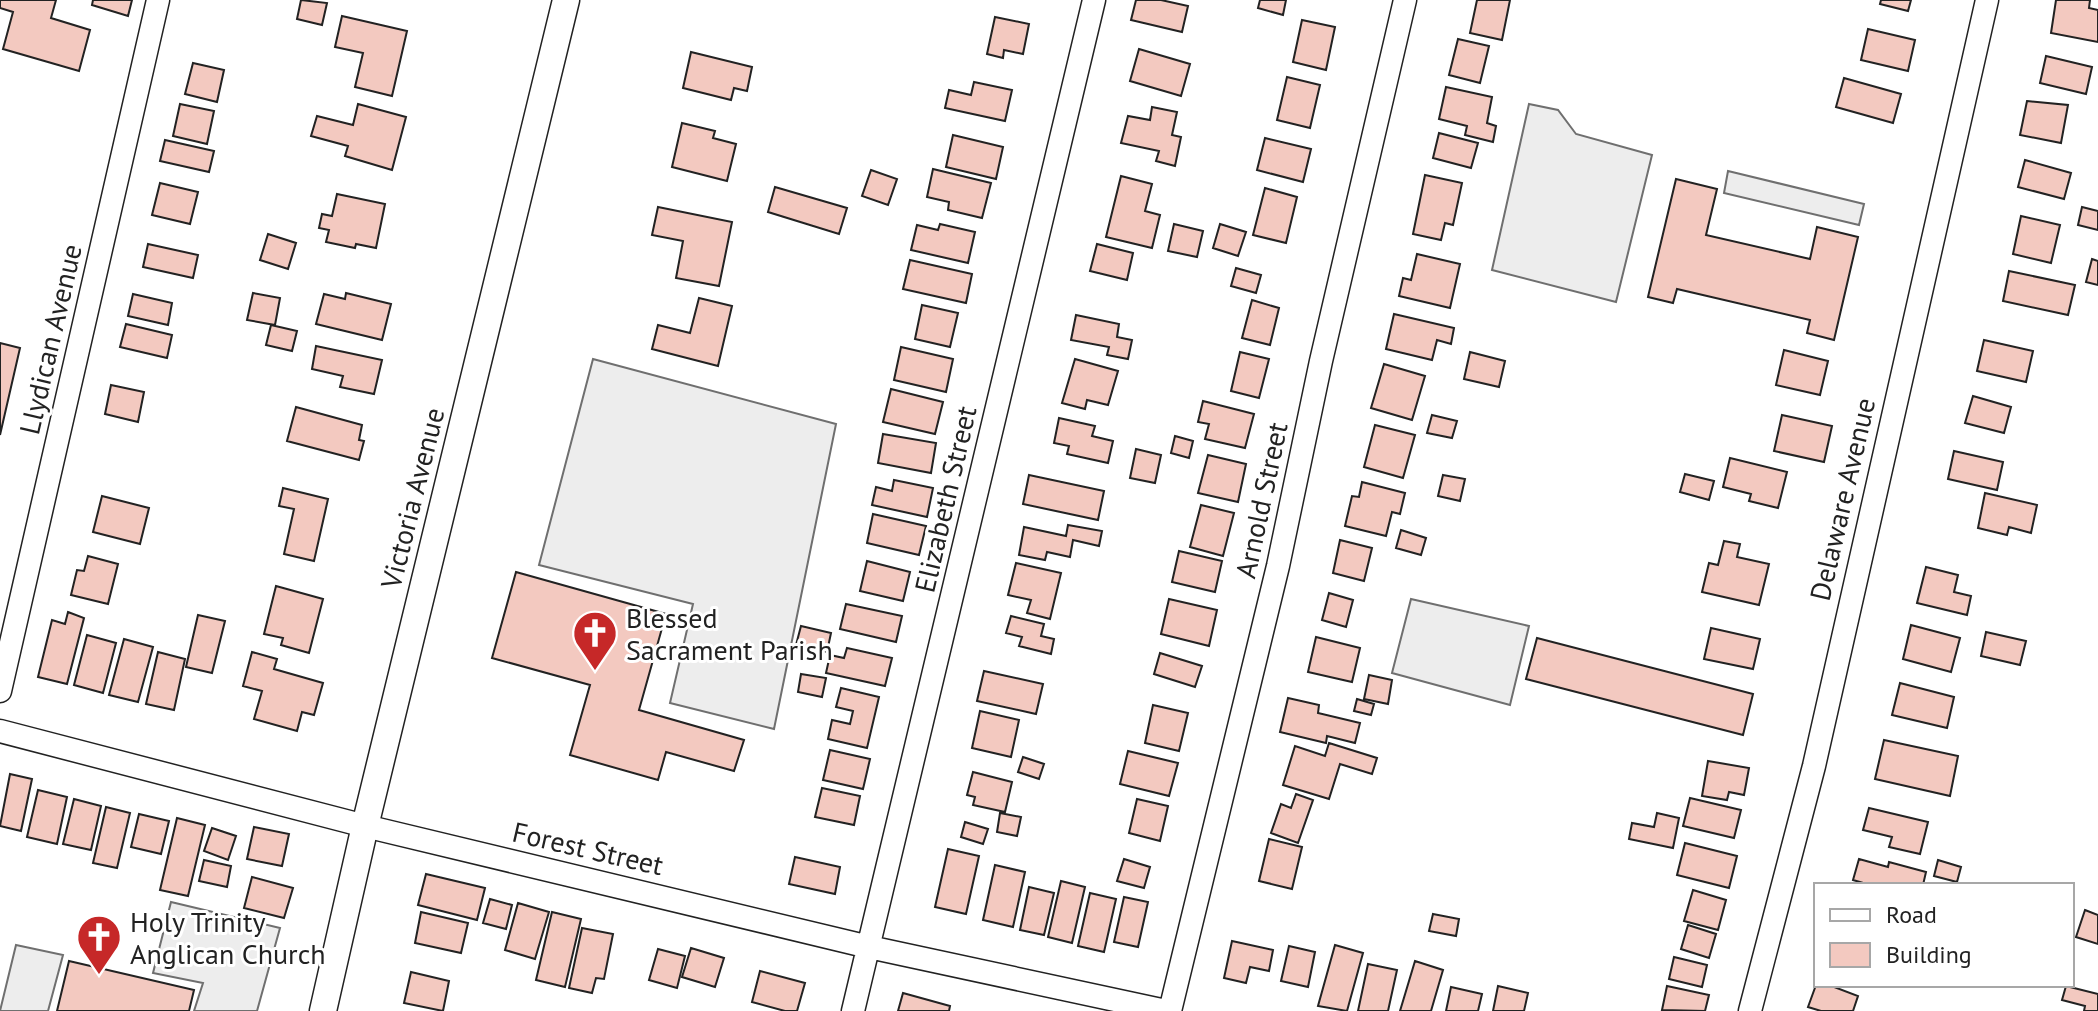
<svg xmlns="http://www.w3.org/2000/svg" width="2098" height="1011" font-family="'PT Sans',sans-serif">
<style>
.parking{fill:#ededed;stroke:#6f6f6f;stroke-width:2}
.building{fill:#f3c9c0;stroke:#222;stroke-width:2}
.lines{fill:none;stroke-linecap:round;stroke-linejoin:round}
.minor-casing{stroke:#222;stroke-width:25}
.tertiary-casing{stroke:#222;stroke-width:29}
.minor{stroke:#fff;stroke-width:22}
.tertiary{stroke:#fff;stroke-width:26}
.labels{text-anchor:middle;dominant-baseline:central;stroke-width:6;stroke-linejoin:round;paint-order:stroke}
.street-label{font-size:28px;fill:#222;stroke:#fff}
.poi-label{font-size:28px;fill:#222;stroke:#fff;text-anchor:start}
</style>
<rect width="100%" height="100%" fill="#fff"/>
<path class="parking" d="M1529 104 1558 110 1576 134 1652 155 1616 302 1492 270Z
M1728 171 1864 204 1859 225 1724 193Z
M593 359 836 424 774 729 670 703 693 604 539 565Z
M1411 599 1529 626 1510 705 1392 673Z
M171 902 280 928 257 1011H194L203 983 153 973Z
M16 945 63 955 48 1011H0Z"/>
<path class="building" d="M0 0H56L51 18 90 30 79 71 3 49 13 12 0 8Z
M93 0H132L128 16 92 5Z
M301 0 327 3 322 25 297 19Z
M1136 0H1161L1188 6 1182 32 1131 20Z
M1260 0H1286L1283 15 1258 8Z
M1477 0H1510L1502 40 1470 33Z
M1881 0H1911L1908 11 1880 4Z
M2056 0H2090L2089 8 2098 10V42L2051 33Z
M342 16 407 31 392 96 355 87 363 53 335 47Z
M995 17 1029 24 1023 54 1004 50 1003 58 987 54Z
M1302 20 1335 27 1326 70 1293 62Z
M1868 29 1915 40 1908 71 1861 60Z
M1458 39 1489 46 1480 83 1449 75Z
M1139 49 1190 64 1181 96 1130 81Z
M691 52 752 67 747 91 734 88 731 100 683 88Z
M2046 56 2092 67 2086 94 2040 83Z
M193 63 224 70 217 102 185 94Z
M1287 77 1320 85 1310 128 1277 120Z
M1844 78 1901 94 1893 123 1836 107Z
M974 82 1012 90 1005 121 945 108 949 90 971 95Z
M1446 87 1492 97 1487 123 1496 126 1493 142 1465 135 1467 126 1439 119Z
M2027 101 2068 105 2061 143 2020 135Z
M180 104 214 111 207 144 173 136Z
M358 104 406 117 392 170 345 156 348 146 311 136 317 116 353 125Z
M1152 107 1177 112 1172 135 1181 137 1175 166 1156 161 1159 151 1121 143 1128 116 1150 120Z
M682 123 715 131 713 138 736 144 727 181 672 167Z
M1439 133 1478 143 1471 168 1433 158Z
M953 135 1003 147 996 179 946 167Z
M1265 138 1311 149 1303 182 1257 170Z
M165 140 214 151 209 172 160 161Z
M2025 160 2071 173 2064 199 2018 187Z
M933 169 991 183 982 218 948 210 949 202 927 197Z
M871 170 897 179 888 205 862 196Z
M1425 175 1462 183 1453 225 1445 223 1441 240 1413 234Z
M1121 176 1152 184 1145 211 1160 215 1152 248 1106 237Z
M1676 179 1717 189 1706 235 1810 259 1817 227 1858 237 1834 340 1807 333 1810 320 1677 289 1673 303 1648 297Z
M160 183 198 192 190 224 152 215Z
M775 187 847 208 839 234 768 212Z
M1265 188 1297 197 1286 243 1253 235Z
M337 194 385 204 376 248 356 244 355 248 326 242 329 230 319 228 322 214 332 216Z
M658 207 732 222 719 286 676 278 683 241 652 235Z
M2082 207 2098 211V230L2078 225Z
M2021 216 2060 225 2051 263 2013 254Z
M940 224 975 232 968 263 911 250 917 225 938 230Z
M1174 224 1203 231 1197 257 1168 251Z
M1220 224 1246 232 1238 256 1213 248Z
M268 234 296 243 288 269 260 260Z
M148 244 198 255 193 278 143 267Z
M1097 244 1133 253 1127 280 1090 271Z
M1417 254 1460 264 1450 308 1399 296 1403 278 1411 280Z
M2092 259 2098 261V285L2086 282Z
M910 260 972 274 966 303 903 289Z
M1236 268 1261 275 1256 293 1231 286Z
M2009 271 2075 285 2068 315 2003 301Z
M253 293 280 298 275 325 247 320Z
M346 293 391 304 382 340 316 324 324 294 345 299Z
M133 294 172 303 168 325 128 316Z
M699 298 732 306 718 366 652 349 658 325 690 333Z
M1252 300 1279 308 1270 345 1242 338Z
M922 305 958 313 950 347 915 339Z
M1394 314 1454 328 1451 344 1437 340 1432 360 1386 349Z
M1076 315 1119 324 1117 337 1132 340 1128 359 1107 355 1109 347 1071 340Z
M126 324 172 335 167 358 120 347Z
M271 325 297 331 292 351 266 345Z
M1984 340 2033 351 2026 382 1977 371Z
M0 343 20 348 0 435Z
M316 346 382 360 374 394 340 387 343 376 312 369Z
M901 347 953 359 946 392 894 380Z
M1784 350 1828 361 1820 395 1776 385Z
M1240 352 1269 359 1259 398 1231 391Z
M1470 352 1505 361 1499 387 1464 379Z
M1075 359 1118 371 1108 405 1087 400 1085 409 1062 403Z
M1384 364 1425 376 1412 420 1371 408Z
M111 385 144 392 138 422 105 414Z
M891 389 943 402 935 434 883 422Z
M1973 396 2011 407 2004 433 1965 423Z
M1203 401 1254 414 1245 448 1205 439 1209 424 1198 422Z
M296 407 362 425 359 440 364 441 359 460 287 441Z
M1432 415 1457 421 1452 438 1427 433Z
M1782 415 1832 426 1824 462 1774 451Z
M1059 418 1095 426 1092 436 1113 441 1108 463 1067 454 1069 446 1054 443Z
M1375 425 1415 435 1403 478 1364 467Z
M883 434 936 443 931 473 878 463Z
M1175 436 1193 441 1189 458 1171 453Z
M1136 449 1161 455 1155 483 1130 478Z
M1954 451 2003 462 1997 490 1948 479Z
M1208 455 1246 464 1238 502 1198 493Z
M1730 458 1787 472 1778 508 1749 501 1751 494 1723 487Z
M1685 474 1714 481 1709 500 1680 492Z
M1029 475 1104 491 1098 520 1023 504Z
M1443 475 1465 479 1460 501 1438 496Z
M894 480 933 488 927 517 872 505 876 487 892 491Z
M1362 482 1405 493 1400 514 1392 512 1386 536 1345 526 1352 496 1359 497Z
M283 488 328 499 314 561 284 554 294 509 279 506Z
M1985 493 2037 505 2031 533 2009 527 2007 535 1978 528Z
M102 496 149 508 140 544 93 532Z
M1201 505 1234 513 1223 556 1190 547Z
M873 514 926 526 919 555 867 543Z
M1068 525 1102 531 1099 546 1073 540 1070 557 1047 552 1045 560 1019 555 1024 527 1066 536Z
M1401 530 1426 538 1421 555 1396 548Z
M1340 540 1372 548 1364 581 1333 573Z
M1724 541 1740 544 1737 557 1769 564 1759 605 1702 592 1709 563 1718 565Z
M1179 551 1222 561 1215 592 1172 582Z
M88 556 118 564 108 604 71 595 77 570 84 571Z
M867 561 910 572 903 601 860 591Z
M1016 563 1061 573 1050 619 1027 613 1031 600 1008 595Z
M1926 567 1958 575 1954 592 1971 596 1967 615 1917 603Z
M516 572 666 614 639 710 744 740 734 771 666 752 658 780 570 755 590 685 492 658Z
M276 586 323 599 309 653 281 645 283 638 264 634Z
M1329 593 1353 600 1346 627 1322 620Z
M1169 599 1217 610 1209 646 1161 634Z
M846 604 902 616 896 642 840 629Z
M68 612 84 618 67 684 38 677 52 620 65 624Z
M198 615 225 621 212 673 186 667Z
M1011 616 1044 624 1041 636 1054 639 1051 654 1019 646 1022 637 1006 633Z
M1911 625 1960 638 1951 672 1903 659Z
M801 626 831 633 827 652 796 645Z
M1711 628 1760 639 1753 669 1704 659Z
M1986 632 2026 641 2020 665 1981 656Z
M87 635 116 643 103 693 74 685Z
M1316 637 1360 648 1352 682 1308 672Z
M1537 638 1753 694 1743 735 1526 679Z
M124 639 153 647 138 702 109 695Z
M847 648 892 658 885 686 826 673 830 655 844 658Z
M158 652 185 659 174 710 146 704Z
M252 652 277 659 274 669 323 683 314 715 302 712 297 731 254 719 262 691 243 686Z
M1160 653 1202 666 1195 687 1154 674Z
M984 671 1043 684 1036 714 977 701Z
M801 674 826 678 822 697 798 692Z
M1369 675 1392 680 1388 704 1364 699Z
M1900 683 1954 697 1947 728 1892 715Z
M841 688 879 697 867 748 828 739 832 720 850 724 853 711 836 707Z
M1288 698 1319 705 1318 713 1360 723 1355 743 1327 736 1326 743 1280 732Z
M1357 699 1374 704 1371 715 1354 711Z
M1153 705 1188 713 1179 751 1145 743Z
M980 711 1019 720 1011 757 972 748Z
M1884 740 1958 756 1950 796 1875 779Z
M1329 743 1377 758 1372 774 1340 764 1329 799 1283 785 1295 746 1325 756Z
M830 750 870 759 863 789 823 780Z
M1128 751 1178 763 1169 796 1120 784Z
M1023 757 1044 764 1039 779 1018 772Z
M1708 761 1749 768 1744 795 1729 792 1727 800 1702 796Z
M973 772 1012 782 1005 812 973 805 975 797 967 795Z
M10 774 32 779 21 831 0 826Z
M822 788 860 796 854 825 815 817Z
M38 790 67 797 57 844 27 837Z
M1296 794 1313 800 1298 843 1271 833 1281 804 1291 808Z
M1690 798 1741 810 1734 838 1683 826Z
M74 799 101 806 91 850 63 844Z
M1137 799 1168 806 1160 841 1129 833Z
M106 807 130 813 117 868 93 863Z
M1869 808 1928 822 1920 854 1889 847 1892 837 1863 830Z
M1000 813 1021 817 1017 836 997 832Z
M1657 813 1679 818 1673 848 1629 839 1632 823 1654 827Z
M139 814 169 821 161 854 131 847Z
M177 818 205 825 188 896 160 890Z
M965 822 988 829 983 844 961 837Z
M254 827 289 834 282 866 247 859Z
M212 828 236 836 228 860 204 851Z
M1269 839 1302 847 1292 889 1259 881Z
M1685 843 1737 856 1729 888 1677 875Z
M948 849 979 856 966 914 935 907Z
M795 857 840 867 835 894 789 884Z
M1124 859 1150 867 1144 888 1117 881Z
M1859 859 1888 867 1889 862 1926 872 1923 885H1870L1853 880Z
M204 860 231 866 227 887 199 881Z
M1938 860 1961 867 1957 882 1934 876Z
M995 865 1025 872 1013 927 983 920Z
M426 874 485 888 477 920 418 905Z
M252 877 293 888 284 918 244 908Z
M1061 881 1085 887 1072 943 1048 937Z
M1029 887 1054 893 1044 935 1020 930Z
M1693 890 1726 900 1718 930 1684 921Z
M1090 893 1116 899 1104 952 1078 946Z
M1124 897 1148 902 1138 947 1114 942Z
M490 899 512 905 506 929 483 923Z
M518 903 549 912 535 959 505 950Z
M2085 910 2098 915V944L2076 937Z
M421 912 468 923 461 953 415 943Z
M552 912 581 919 565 987 536 980Z
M1433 914 1459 919 1456 936 1429 931Z
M1688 925 1716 934 1709 958 1681 949Z
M582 928 613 934 604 979 596 978 592 993 569 988Z
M1232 941 1273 950 1269 971 1250 967 1246 983 1224 978Z
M1335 945 1363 953 1347 1011 1318 1006Z
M1289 946 1315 952 1308 987 1281 981Z
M691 948 724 958 715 987 682 977Z
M658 949 685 956 677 988 649 980Z
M1674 957 1707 965 1702 987 1669 979Z
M69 961 194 990 189 1011H57Z
M1415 961 1443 970 1431 1011H1400Z
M1368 964 1397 970 1388 1011H1358Z
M760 971 805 983 797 1011H785L752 1002Z
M411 972 449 981 443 1011 404 1003Z
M1816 985H1829L1858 996 1853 1011H1821L1808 1007Z
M1498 986 1528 993 1524 1011H1493Z
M1667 986 1709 995 1705 1011 1662 1010Z
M2066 986 2098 994V1011H2084L2085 1006 2062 1000Z
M1451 987 1482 994 1478 1011H1446Z
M903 993 950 1006 949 1011H898Z"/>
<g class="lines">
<g class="minor-casing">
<path id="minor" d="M0 691 158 0
M0 731 365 826 869 947 1166 1011
M853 1011 1094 0
M1170 1011 1278 566 1321 361 1405 0
M1750 1011 1814 766 1987 0"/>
</g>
<g class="tertiary-casing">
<path id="tertiary" d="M323 1011 365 826 566 0"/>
</g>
<use href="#minor" class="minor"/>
<use href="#tertiary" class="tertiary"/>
</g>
<defs>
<g id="church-pin" transform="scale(2.3)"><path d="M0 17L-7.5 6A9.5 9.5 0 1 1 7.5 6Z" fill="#c62828" stroke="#fff"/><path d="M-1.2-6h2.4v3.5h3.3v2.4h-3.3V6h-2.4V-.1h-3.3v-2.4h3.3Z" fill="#fff"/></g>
</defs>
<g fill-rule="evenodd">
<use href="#church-pin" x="595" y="633"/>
<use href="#church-pin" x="99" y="937"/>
</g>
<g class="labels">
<g class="street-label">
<text transform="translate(50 339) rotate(-77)">Llydican Avenue</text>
<text transform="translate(412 498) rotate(-76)">Victoria Avenue</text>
<text transform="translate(945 499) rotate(-77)">Elizabeth Street</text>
<text transform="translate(1842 499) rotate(-77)">Delaware Avenue</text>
<text transform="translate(1261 500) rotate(-78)">Arnold Street</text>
<text transform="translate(588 848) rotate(13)">Forest Street</text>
</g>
<g class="poi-label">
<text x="626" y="617">Blessed<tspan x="626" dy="32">Sacrament Parish</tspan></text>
<text x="130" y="921">Holy Trinity<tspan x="130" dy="32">Anglican Church</tspan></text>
</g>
</g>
<rect x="1814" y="883" width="260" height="104" fill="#ffffff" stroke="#a7a7a7" stroke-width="2"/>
<rect x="1830" y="909" width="40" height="12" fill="#ffffff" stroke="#a7a7a7" stroke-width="2"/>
<text x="1886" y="923" font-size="24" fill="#222222">Road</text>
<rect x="1830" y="943" width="40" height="24" fill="#f3c9c0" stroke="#a7a7a7" stroke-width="2"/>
<text x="1886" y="963" font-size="24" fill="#222222">Building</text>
</svg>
